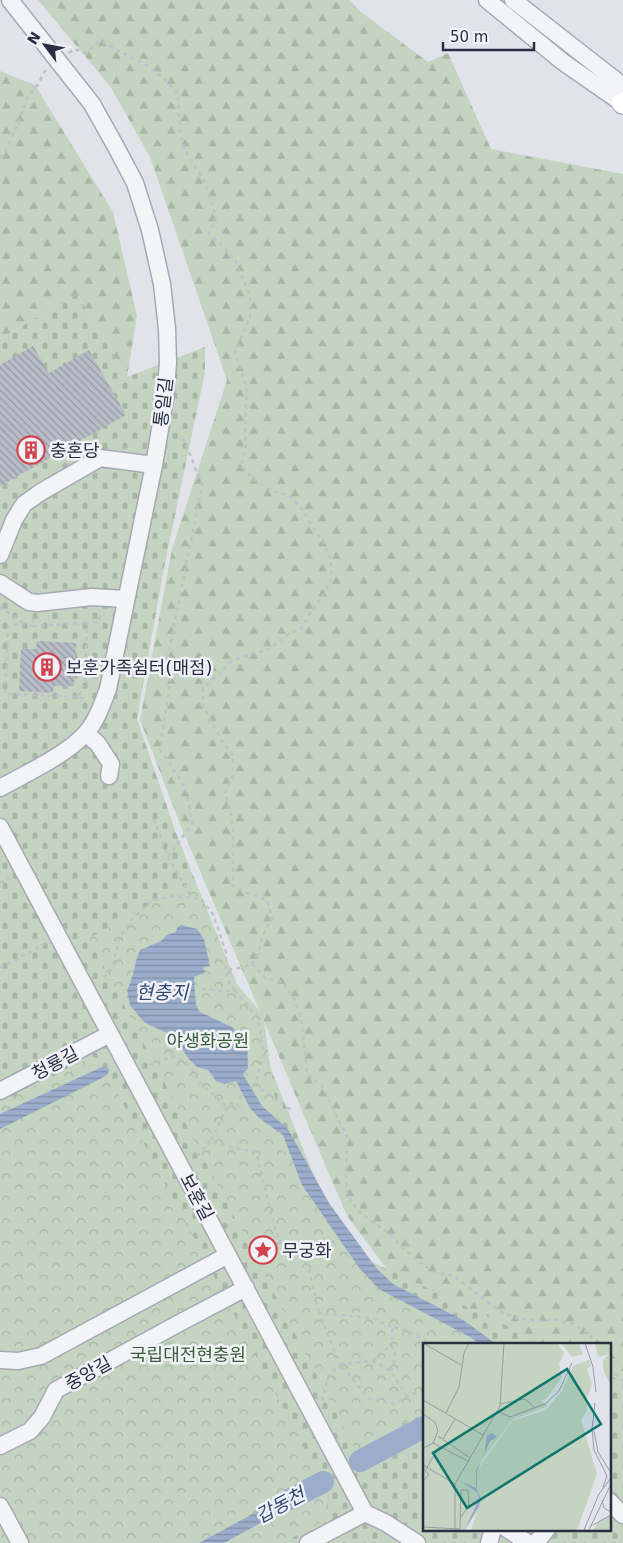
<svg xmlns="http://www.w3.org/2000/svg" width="623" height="1543" font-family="'DejaVu Sans','Noto Sans KR',sans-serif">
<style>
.forest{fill:url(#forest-firs)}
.cemetery{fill:url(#cemetery-stones)}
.park{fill:url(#park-crowns)}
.water{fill:url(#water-rules)}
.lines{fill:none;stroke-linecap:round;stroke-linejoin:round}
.river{stroke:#9badca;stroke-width:22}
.building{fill:url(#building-back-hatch)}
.minor-casing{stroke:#a5a9b4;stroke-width:19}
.major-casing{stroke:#9fa6b5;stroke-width:22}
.path{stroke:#bec1c8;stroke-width:2.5;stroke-dasharray:4 4;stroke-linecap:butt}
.minor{stroke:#f3f4f8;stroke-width:16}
.major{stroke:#fff;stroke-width:20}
.labels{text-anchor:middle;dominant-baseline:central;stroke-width:5;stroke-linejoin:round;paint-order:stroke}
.street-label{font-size:18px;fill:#292f41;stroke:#f0f2f7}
.poi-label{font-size:18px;fill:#292f41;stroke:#f0f2f7;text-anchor:start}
.park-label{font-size:18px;fill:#395d36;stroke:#f0f2f7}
.water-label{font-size:19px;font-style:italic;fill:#324a76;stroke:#f0f2f7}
.inset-road{fill:none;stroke:#979ba6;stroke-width:1}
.view{fill:#0f766e;fill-opacity:0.15;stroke:#0f766e;stroke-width:2.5}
.inset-edge{fill:none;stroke:#292f41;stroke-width:2.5}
</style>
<defs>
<pattern id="forest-firs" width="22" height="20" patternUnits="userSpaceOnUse" patternTransform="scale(1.25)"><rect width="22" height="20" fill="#c4d4c1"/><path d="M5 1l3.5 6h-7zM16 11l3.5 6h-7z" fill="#a8b6a7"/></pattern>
<pattern id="cemetery-stones" width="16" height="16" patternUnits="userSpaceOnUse" patternTransform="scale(1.25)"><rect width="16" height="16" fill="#c4d4c1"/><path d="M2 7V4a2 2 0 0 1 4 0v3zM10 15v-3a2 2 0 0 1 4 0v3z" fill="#a8b6a7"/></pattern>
<pattern id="park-crowns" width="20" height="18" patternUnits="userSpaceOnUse" patternTransform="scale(1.25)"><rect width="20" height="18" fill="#c4d4c1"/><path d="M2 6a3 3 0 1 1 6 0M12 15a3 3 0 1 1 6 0" fill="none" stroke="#a8b6a7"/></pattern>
<pattern id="water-rules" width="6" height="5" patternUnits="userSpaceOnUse" patternTransform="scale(1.25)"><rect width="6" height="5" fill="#9badca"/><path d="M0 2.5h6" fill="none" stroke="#7e8da6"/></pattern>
<pattern id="building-back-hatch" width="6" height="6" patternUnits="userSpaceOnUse" patternTransform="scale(1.25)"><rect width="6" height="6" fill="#b7bcc6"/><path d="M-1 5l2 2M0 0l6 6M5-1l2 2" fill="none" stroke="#9599a2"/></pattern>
</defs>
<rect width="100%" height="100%" fill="#e0e3ea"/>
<path class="forest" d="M38 0H350L361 12 428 62 448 53 491 149 623 174V1382L609 1378V1344H516L393 1277 347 1216 180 824 140 720 172 549 227 380 150 157 110 86Z
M0 71 35 85 113 212 137 316 127 377 77 294 0 339Z"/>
<path class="cemetery" d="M77 294 127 377 205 347V372L164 568 137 719 176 833 343 1248 545 1344H424V1529H609V1375L623 1382V1543H0V339Z"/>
<path class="park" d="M194 881 236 983 263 1015 279 1128 305 1185 361 1266 439 1315 475 1344H424V1413L356 1451 89 938Z
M91 1057 99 1058 329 1495 323 1522 282 1543H0V1104Z"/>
<path class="water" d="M181 925 197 929 204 939 210 966 203 967 205 972 194 977 196 1006 200 1012 232 1027 247 1042 248 1068 243 1074 262 1106 288 1129 329 1203 377 1269 393 1284 463 1320 496 1344H479L470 1337 379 1289 360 1269 302 1185 283 1135 259 1118 250 1108 236 1081 224 1084 216 1081 208 1070 197 1067 188 1058 181 1047 170 1034 151 1026 143 1021 130 1005 127 990C134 978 134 963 140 950L161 941 167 935 176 932 177 928Z
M104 1066 109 1069 108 1074 104 1077 0 1129V1114Z
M424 1418V1434L372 1461 365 1457 368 1449Z
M314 1483 318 1485V1490L313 1494 224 1543H199L308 1484Z"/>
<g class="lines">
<path class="river" d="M360 1461 424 1427
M291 1499 323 1482"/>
</g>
<path class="building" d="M33 346 49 373 89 350 126 415 0 486V365Z
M37 641 76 643 74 686H54L53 693 19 691 21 649H36Z"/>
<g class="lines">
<g class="minor-casing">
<path id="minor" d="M487 0 563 62 622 103
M513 0 623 86
M0 555 14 520 24 504 41 492 100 458 154 465
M0 583 29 602 37 603 92 597 126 599
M86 733 98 744 111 764 109 776
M0 788C25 774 66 755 85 734 97 721 102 704 108 689L154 465 165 399 168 363 167 329 162 284 150 230 135 183 116 147 92 104 10 0
M0 827 365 1513 386 1523 417 1543
M0 1091 110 1034
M0 1360 18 1361 41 1356 228 1255
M0 1446 30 1431 42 1417 56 1390 185 1320 246 1288
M609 1501 623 1515
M0 1506 20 1543
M507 1529 528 1543
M308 1543 365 1513
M489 1543 493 1529
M536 1543 547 1529"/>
</g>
<g class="major-casing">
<path id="major" d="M622 103 623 104"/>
</g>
<path class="path" d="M69 53 74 49 86 53 100 41 150 67 164 79 178 93 180 131 184 149 204 181 216 216 209 234 223 246 235 260 250 295V317L235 352 247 389 245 428 246 447 241 465 253 479 270 490 290 496 302 509 312 526 323 541 330 558 332 576 325 593 312 610 302 628 285 636 270 649 233 660 219 674 203 687V706L222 741 233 755V775L225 793 230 811 233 829V886L249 894 267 900 272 918 263 935 258 954 252 964 239 968 226 970
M0 158 5 152 14 133 28 97 39 83 44 72 48 69
M0 607 23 623
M33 618V626L23 623 8 627 5 694 79 697 85 680 87 623 98 622 101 614 105 615
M33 626 87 623
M85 680 90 684
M79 697 84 699
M154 819 168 857 192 898
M168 857 192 824 186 789 160 749 170 682 166 666 202 486 185 441 180 437
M0 883 10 878
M252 964 265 978 283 982 294 998 301 1017 307 1074 322 1086 347 1137 346 1176 347 1195 359 1212 390 1234 404 1249 419 1262 435 1272 454 1276 498 1310 516 1318 537 1321 556 1320 574 1324 590 1334 595 1344
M0 968 45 944
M104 978 113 966 119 939 131 920 153 900 174 896 201 899 213 914 226 952V977L236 992
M202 989 236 992 258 1018 264 1054 255 1085 291 1110
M149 1065 175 1056 190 1066 200 1083 227 1107
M211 1140 227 1107 234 1102 243 1110
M197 1156 211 1140 234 1148 256 1152C265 1186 271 1220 284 1253L304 1255 309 1270 319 1313
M373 1361 382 1352 392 1346
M609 1368 623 1381
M391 1371 396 1357 392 1346V1327L409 1331 431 1344
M407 1397 391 1371 373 1361 340 1364 368 1398 393 1404 424 1389
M322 1401 328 1377 340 1364 319 1313 372 1318 392 1327"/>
<use href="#minor" class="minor"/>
<use href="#major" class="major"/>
</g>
<defs>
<g id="building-ring" transform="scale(1.4375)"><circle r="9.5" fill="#f0f2f7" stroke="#d1434c" stroke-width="1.5"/><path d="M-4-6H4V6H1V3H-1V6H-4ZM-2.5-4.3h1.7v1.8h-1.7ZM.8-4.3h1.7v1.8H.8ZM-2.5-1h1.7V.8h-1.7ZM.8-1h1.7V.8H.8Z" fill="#d1434c"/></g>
<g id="sight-ring" transform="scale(1.4375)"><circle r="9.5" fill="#f0f2f7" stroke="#d1434c" stroke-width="1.5"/><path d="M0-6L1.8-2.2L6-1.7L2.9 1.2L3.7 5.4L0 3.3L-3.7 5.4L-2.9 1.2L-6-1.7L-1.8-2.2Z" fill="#d1434c"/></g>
</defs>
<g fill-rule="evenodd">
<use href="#building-ring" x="31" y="450"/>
<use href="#building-ring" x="47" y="667"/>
<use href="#sight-ring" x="263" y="1250"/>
</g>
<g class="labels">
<g class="street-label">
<text transform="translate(163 402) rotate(-83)">통일길</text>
<text transform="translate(55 1063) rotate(-28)">청룡길</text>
<text transform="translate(197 1197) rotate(62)">보훈길</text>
<text transform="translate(88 1373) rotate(-29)">중앙길</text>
</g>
<g class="poi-label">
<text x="50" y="450">충혼당</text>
<text x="66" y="667">보훈가족쉼터(매점)</text>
<text x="282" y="1250">무궁화</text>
</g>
<g class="park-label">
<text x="208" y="1040">야생화공원</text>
<text x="188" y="1354">국립대전현충원</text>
</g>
<g class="water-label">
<text x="162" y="992">현충지</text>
<text transform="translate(280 1505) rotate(-28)">갑동천</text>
</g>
</g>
<g transform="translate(423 1343)">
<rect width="188" height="188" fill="#e0e3ea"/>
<path d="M82 0H134L141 10 136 21 139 34 124 55 118 58 79 52ZM138 0H156L160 11 149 14ZM172 0H187V41L180 26V17L187 11 175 14ZM166 17 168 23 164 26 169 41 163 58 164 68 158 77 174 131 154 187H48L58 156 54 130 57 123 89 78 123 67 139 48 150 23ZM187 173V187H170L177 177Z" fill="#c4d4c1"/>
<path d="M0 0H82L79 52 96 54 105 40 123 49 118 58 125 63 89 77 54 124 58 156 42 187H0Z" fill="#c4d4c1"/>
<path d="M0 58 57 93 32 136 0 120ZM67 85 78 91 57 117 52 145 37 136ZM6 127 29 140 26 155 0 141 6 135Z" fill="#c4d4c1"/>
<path d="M69 90 74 94 67 98 54 128V147L58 156 56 164 42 187 56 155 54 149 37 138 53 145V127L61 113 64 92Z" fill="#9badca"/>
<path class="inset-road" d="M0 0 40 23M162 0 170 24 173 49M0 57 60 92M77 61 102 56 112 65M74 68 87 74 122 61 136 48 149 20M23 70 36 44 41 10 46 0M0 71 12 79 15 88 10 100 0 105M169 86 172 60M169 86 171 107 184 133 180 144M171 88 175 109 188 130M15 93 47 115M20 96 32 76M10 100 45 118M0 122 32 141M0 125 6 132 0 138M3 126 16 104M179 157 181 165 188 169M170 182 188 172M0 184 37 186 38 147H45L46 162 38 174M32 187V141L77 63 81 0M161 187 176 151 188 135M166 187 188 141"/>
<path class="view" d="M144 26 178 81 44 165 10 110Z"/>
<rect width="188" height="188" class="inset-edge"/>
</g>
<g transform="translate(45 45) rotate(302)" stroke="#f0f2f7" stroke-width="4" paint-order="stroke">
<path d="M0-4L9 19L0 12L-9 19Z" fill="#292f41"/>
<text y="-8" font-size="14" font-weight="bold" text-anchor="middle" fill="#292f41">N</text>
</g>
<path d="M443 42v8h91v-8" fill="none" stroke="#292f41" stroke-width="2.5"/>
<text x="450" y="42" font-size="15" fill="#292f41" stroke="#f0f2f7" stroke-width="4" paint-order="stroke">50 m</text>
</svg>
